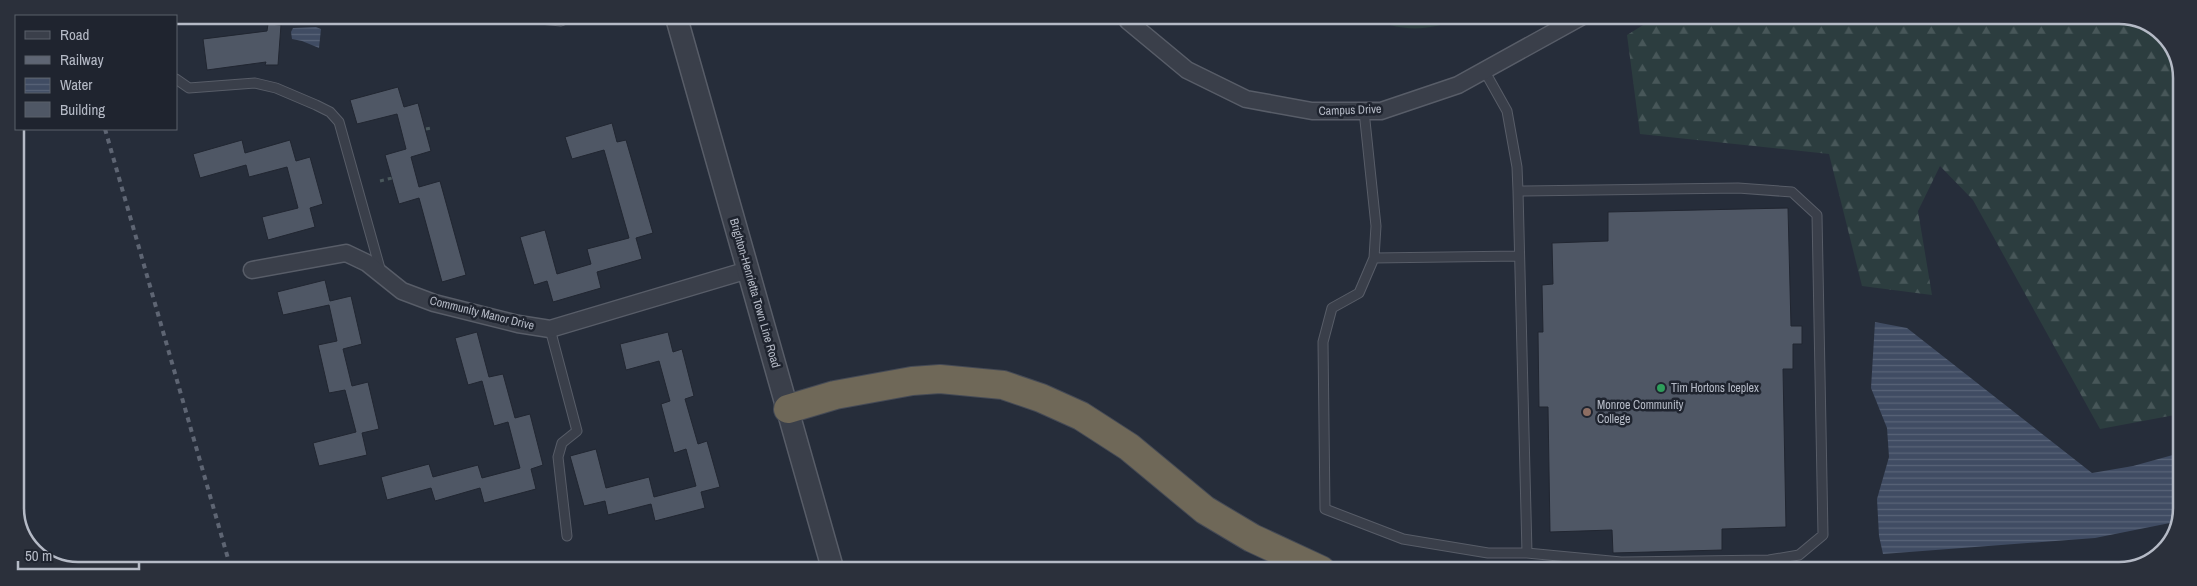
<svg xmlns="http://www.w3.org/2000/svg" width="2197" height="586" font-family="'Archivo Narrow',sans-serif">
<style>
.green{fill:#2c3d3f}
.forest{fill:url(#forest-firs)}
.water{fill:url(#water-rules)}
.building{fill:#4f5765;stroke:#212631}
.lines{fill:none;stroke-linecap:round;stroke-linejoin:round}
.service-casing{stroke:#585d68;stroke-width:11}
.minor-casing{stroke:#585d68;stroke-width:19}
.tertiary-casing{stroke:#585d68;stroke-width:24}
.motorway-casing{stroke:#454a55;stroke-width:30}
.path{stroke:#4a585c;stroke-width:3;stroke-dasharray:4 4;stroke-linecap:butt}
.service{stroke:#3a3f4a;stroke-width:9}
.minor{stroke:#3a3f4a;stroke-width:16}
.tertiary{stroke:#3a3f4a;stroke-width:21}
.motorway{stroke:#6f6858;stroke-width:28}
.rail{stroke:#5e6573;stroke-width:4;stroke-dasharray:5 5;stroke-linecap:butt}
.leisure-dot{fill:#2e9e5b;stroke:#1f242f;stroke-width:2}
.education-dot{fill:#8d6e63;stroke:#1f242f;stroke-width:2}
.labels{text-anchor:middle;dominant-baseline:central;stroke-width:5;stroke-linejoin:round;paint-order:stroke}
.street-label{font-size:12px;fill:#b5bac6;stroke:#1f242f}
.poi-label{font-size:12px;fill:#b5bac6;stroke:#1f242f;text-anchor:start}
.rim{fill:none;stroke:#b5bac6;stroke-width:2.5}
</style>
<defs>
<pattern id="forest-firs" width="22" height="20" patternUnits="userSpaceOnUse" patternTransform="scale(1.25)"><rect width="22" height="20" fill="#2c3d3f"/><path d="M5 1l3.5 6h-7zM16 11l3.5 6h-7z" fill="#485759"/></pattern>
<pattern id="water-rules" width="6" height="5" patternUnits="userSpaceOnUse" patternTransform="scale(1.25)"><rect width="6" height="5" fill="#404c63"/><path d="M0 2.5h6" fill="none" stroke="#596478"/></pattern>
</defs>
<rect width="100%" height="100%" fill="#262d3a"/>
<path class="green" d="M1368 16H1464C1433 32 1398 33 1368 16Z"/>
<path class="forest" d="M1656 17H2135L2167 37 2182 73 2180 414 2100 429 1973 200 1940 166 1918 211 1932 295 1862 286 1829 154 1640 134 1627 35Z"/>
<path class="water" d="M316 27 321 29 319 48 302 41 292 39 291 32 293 28Z
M1875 322 1907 328 2092 473 2133 466 2180 453V521L2095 538 1883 554 1879 536 1877 499 1889 457 1887 428 1871 388Z"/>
<path class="building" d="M268 24 281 25 278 65H265L266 62 207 70 203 39 267 31Z
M398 87 404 107 418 103 431 151 411 157 419 187 440 181 466 275 442 282 419 198 399 204 385 155 406 149 397 114 357 124 350 100Z
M612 123 617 142 626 140 653 233 636 238 642 259 597 272 601 288 553 302 547 281 534 285 520 237 545 230 557 274 591 264 587 249 629 238 604 150 572 159 565 137Z
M242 140 245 153 290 140 296 161 310 157 323 204 310 208 315 227 268 240 262 217 298 208 287 167 249 177 246 165 200 178 193 154Z
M1788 208 1791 326H1802V344H1793V369H1783L1786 527 1722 529V550L1613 553 1612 530 1550 532 1548 407H1539L1538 332H1543L1542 285 1553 284 1552 243 1608 241V212Z
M325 280 330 301 351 296 362 344 343 349 352 386 368 382 379 429 362 433 367 455 319 466 313 443 356 432 345 390 329 393 318 345 337 341 329 305 283 315 277 292Z
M477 332 489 377 503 374 515 418 530 414 543 465 531 469 536 489 484 503 480 488 435 501 431 488 387 500 381 477 429 464 433 477 478 465 482 478 520 468 508 422 494 426 482 381 468 385 455 338Z
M668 332 673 352 682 349 694 396 685 399 698 444 707 441 720 487 701 492 705 508 655 521 651 504 608 515 605 501 584 506 570 456 596 449 606 488 649 477 654 497 696 486 686 449 674 453 661 404 670 401 659 361 626 370 620 344Z"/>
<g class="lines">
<g class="service-casing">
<path id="service" d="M498 15 561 21 576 15
M607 16 620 18 640 16
M1484 70 1507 111 1517 167 1518 191 1527 553 1621 562 1769 560 1799 555 1823 535 1817 215 1792 192 1738 188 1518 191
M176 79 189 88 255 83 276 88 316 105 330 112 339 122 381 272
M1364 111 1376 226 1374 258 1359 293 1332 308 1323 342 1325 509 1403 539 1488 553H1527
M1374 258 1519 256
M550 329 577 431 562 443 558 457 567 536"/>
</g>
<g class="minor-casing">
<path id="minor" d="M1125 16 1128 21 1187 70 1246 99 1312 111H1381L1458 85 1581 17
M252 270 346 253 367 263 402 291 434 303 518 324 550 329 748 270"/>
</g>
<g class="tertiary-casing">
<path id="tertiary" d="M676 16 833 570"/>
</g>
<g class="motorway-casing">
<path id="motorway" d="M788 409 835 395 912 381 940 379 1003 385 1041 398 1081 416 1129 447 1205 510 1252 538 1321 570"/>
</g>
<path class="path" d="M426 129 431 128
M380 181 392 178"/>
<use href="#service" class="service"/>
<use href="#minor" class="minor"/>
<use href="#tertiary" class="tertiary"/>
<use href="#motorway" class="motorway"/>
<path class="rail" d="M105 129 231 569"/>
</g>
<circle class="leisure-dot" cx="1661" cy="388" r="5"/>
<circle class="education-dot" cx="1587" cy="412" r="5"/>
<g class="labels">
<g class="street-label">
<text transform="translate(1350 110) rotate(-2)">Campus Drive</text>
<text transform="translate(755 293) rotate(74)">Brighton-Henrietta Town Line Road</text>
<text transform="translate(482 313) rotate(14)">Community Manor Drive</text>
</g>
<g class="poi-label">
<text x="1671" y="388">Tim Hortons Iceplex</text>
<text x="1597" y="405">Monroe Community<tspan x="1597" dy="14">College</tspan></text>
</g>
</g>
<path d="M0 0H2197V586H0ZM78 24H2119A54 54 0 0 1 2173 78V508A54 54 0 0 1 2119 562H78A54 54 0 0 1 24 508V78A54 54 0 0 1 78 24Z" fill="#2b303b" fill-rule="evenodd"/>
<path class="rim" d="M78 24H2119A54 54 0 0 1 2173 78V508A54 54 0 0 1 2119 562H78A54 54 0 0 1 24 508V78A54 54 0 0 1 78 24Z"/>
<rect x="15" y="15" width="162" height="115" fill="#1f242f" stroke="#5b606b"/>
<rect x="25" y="31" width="25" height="8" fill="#3a3f4a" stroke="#5b606b"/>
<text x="60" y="40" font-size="15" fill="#b5bac6">Road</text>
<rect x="25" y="56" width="25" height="8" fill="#5e6573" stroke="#5b606b"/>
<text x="60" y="65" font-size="15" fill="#b5bac6">Railway</text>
<rect x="25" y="78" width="25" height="15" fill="url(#water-rules)" stroke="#5b606b"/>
<text x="60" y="90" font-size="15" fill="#b5bac6">Water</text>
<rect x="25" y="102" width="25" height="15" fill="#4f5765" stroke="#5b606b"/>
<text x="60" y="115" font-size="15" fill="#b5bac6">Building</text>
<path d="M18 561v8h121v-8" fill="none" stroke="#b5bac6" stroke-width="2.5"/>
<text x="25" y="561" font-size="15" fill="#b5bac6" stroke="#1f242f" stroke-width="4" paint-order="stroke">50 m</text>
</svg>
